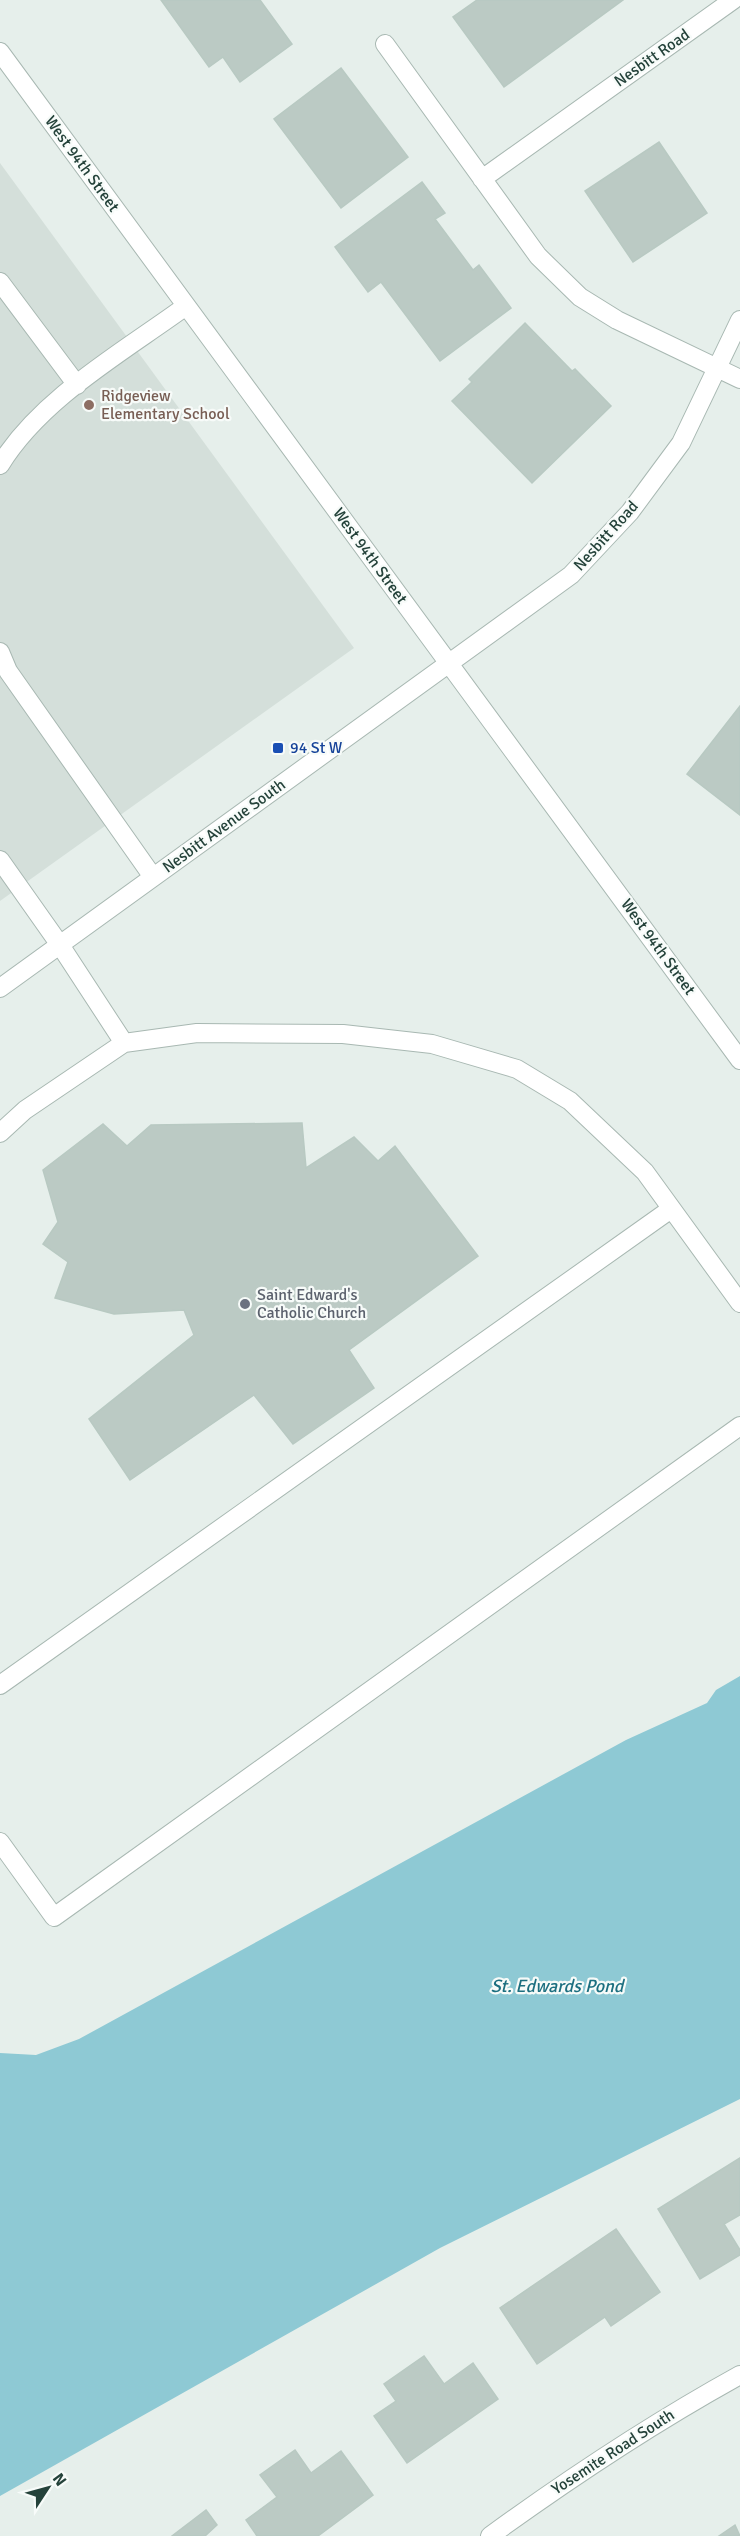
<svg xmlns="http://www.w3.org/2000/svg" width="740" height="2536" font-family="Signika,sans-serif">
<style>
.built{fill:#d4dfda}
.water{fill:#8ec9d4}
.building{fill:#bbcac4;stroke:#b8c9c2;stroke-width:1.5}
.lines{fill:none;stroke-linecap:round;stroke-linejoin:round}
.minor-casing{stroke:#a8b8b2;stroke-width:20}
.minor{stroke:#fff;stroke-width:18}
.education-dot{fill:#8d6e63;stroke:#f7fbf9;stroke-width:2}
.transit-dot{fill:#1a4fb4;stroke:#f7fbf9;stroke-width:2}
.worship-dot{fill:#6b7280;stroke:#f7fbf9;stroke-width:2}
.labels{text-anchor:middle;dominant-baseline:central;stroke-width:4.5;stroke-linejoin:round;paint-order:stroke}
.street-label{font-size:16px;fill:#24423a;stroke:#f7fbf9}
.education-label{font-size:16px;fill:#785e54;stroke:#f7fbf9;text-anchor:start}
.transit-label{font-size:16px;fill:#164399;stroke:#f7fbf9;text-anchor:start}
.worship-label{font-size:16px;fill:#5b616d;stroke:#f7fbf9;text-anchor:start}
.water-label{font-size:18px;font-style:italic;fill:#1c6f80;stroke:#f7fbf9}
</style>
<rect width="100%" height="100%" fill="#e6efeb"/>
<path class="built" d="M0 163 354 648 0 901Z"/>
<path class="water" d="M740 1676V2099L440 2248 0 2496V2053L36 2055 79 2039 626 1740 707 1703 716 1690Z"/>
<path class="building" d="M161 0H260L292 44 240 82 223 57 209 67Z
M477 0H623L504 87 453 17Z
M341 68 408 157 341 208 274 119Z
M659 142 707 213 633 262 585 191Z
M422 182 445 213 435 219 473 270 479 265 511 308 440 361 381 282 368 292 335 247Z
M525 323 572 371 575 369 611 406 532 483 452 401 472 382 469 379Z
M740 706V815L687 774Z
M302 1123 306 1168 354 1137 378 1161 395 1146 478 1256 349 1350 374 1388 293 1444 254 1395 130 1480 89 1419 194 1335 184 1310 114 1314 55 1298 68 1262 43 1244 58 1222 43 1170 103 1124 127 1146 151 1125Z
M740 2158V2215L724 2224 740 2250V2255L700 2279 658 2209Z
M616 2229 660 2292 611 2326 605 2317 537 2364 500 2308Z
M424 2356 444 2384 473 2363 498 2399 407 2463 374 2416 396 2401 384 2384Z
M295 2450 311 2473 341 2451 373 2495 318 2536H257L246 2520 277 2497 260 2475Z
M206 2510 217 2525 205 2536H172Z
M735 2525 740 2536H719Z"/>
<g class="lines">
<g class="minor-casing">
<path id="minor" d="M385 44 538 256 580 297 617 320 740 379
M0 52 740 1060
M482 179 733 0
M0 282 77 385
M0 465C41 398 123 352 186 306
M0 652 8 671 153 877
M0 860 60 945 124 1043 197 1033 343 1034 432 1044 517 1069 570 1101 645 1172 740 1303
M0 988 571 575 630 512 681 443 740 320
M0 1133 25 1110 124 1043
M0 1685 671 1209
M0 1842 54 1917 740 1426
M490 2536C570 2478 653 2423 740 2375"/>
</g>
<use href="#minor" class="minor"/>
</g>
<circle class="education-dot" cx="89" cy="405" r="6"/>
<rect class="transit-dot" x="272" y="742" width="12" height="12" rx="3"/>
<circle class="worship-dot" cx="245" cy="1304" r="6"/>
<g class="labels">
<g class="street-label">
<text transform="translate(652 58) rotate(-35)">Nesbitt Road</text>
<text transform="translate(82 164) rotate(54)">West 94th Street</text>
<text transform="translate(606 536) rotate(-48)">Nesbitt Road</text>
<text transform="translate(370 556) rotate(54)">West 94th Street</text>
<text transform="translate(224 826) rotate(-36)">Nesbitt Avenue South</text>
<text transform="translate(658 947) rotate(54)">West 94th Street</text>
<text transform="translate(613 2452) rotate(-33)">Yosemite Road South</text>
</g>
<g class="education-label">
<text x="101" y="396">Ridgeview<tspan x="101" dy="18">Elementary School</tspan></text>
</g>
<g class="transit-label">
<text x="290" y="748">94 St W</text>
</g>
<g class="worship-label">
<text x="257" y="1295">Saint Edward's<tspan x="257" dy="18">Catholic Church</tspan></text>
</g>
<g class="water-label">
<text x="557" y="1986">St. Edwards Pond</text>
</g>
</g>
<g transform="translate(48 2488) rotate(54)" stroke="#f7fbf9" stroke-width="4.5" paint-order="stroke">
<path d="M0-4.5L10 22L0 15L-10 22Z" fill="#24423a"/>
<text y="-9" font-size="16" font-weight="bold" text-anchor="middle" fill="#24423a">N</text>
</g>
</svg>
